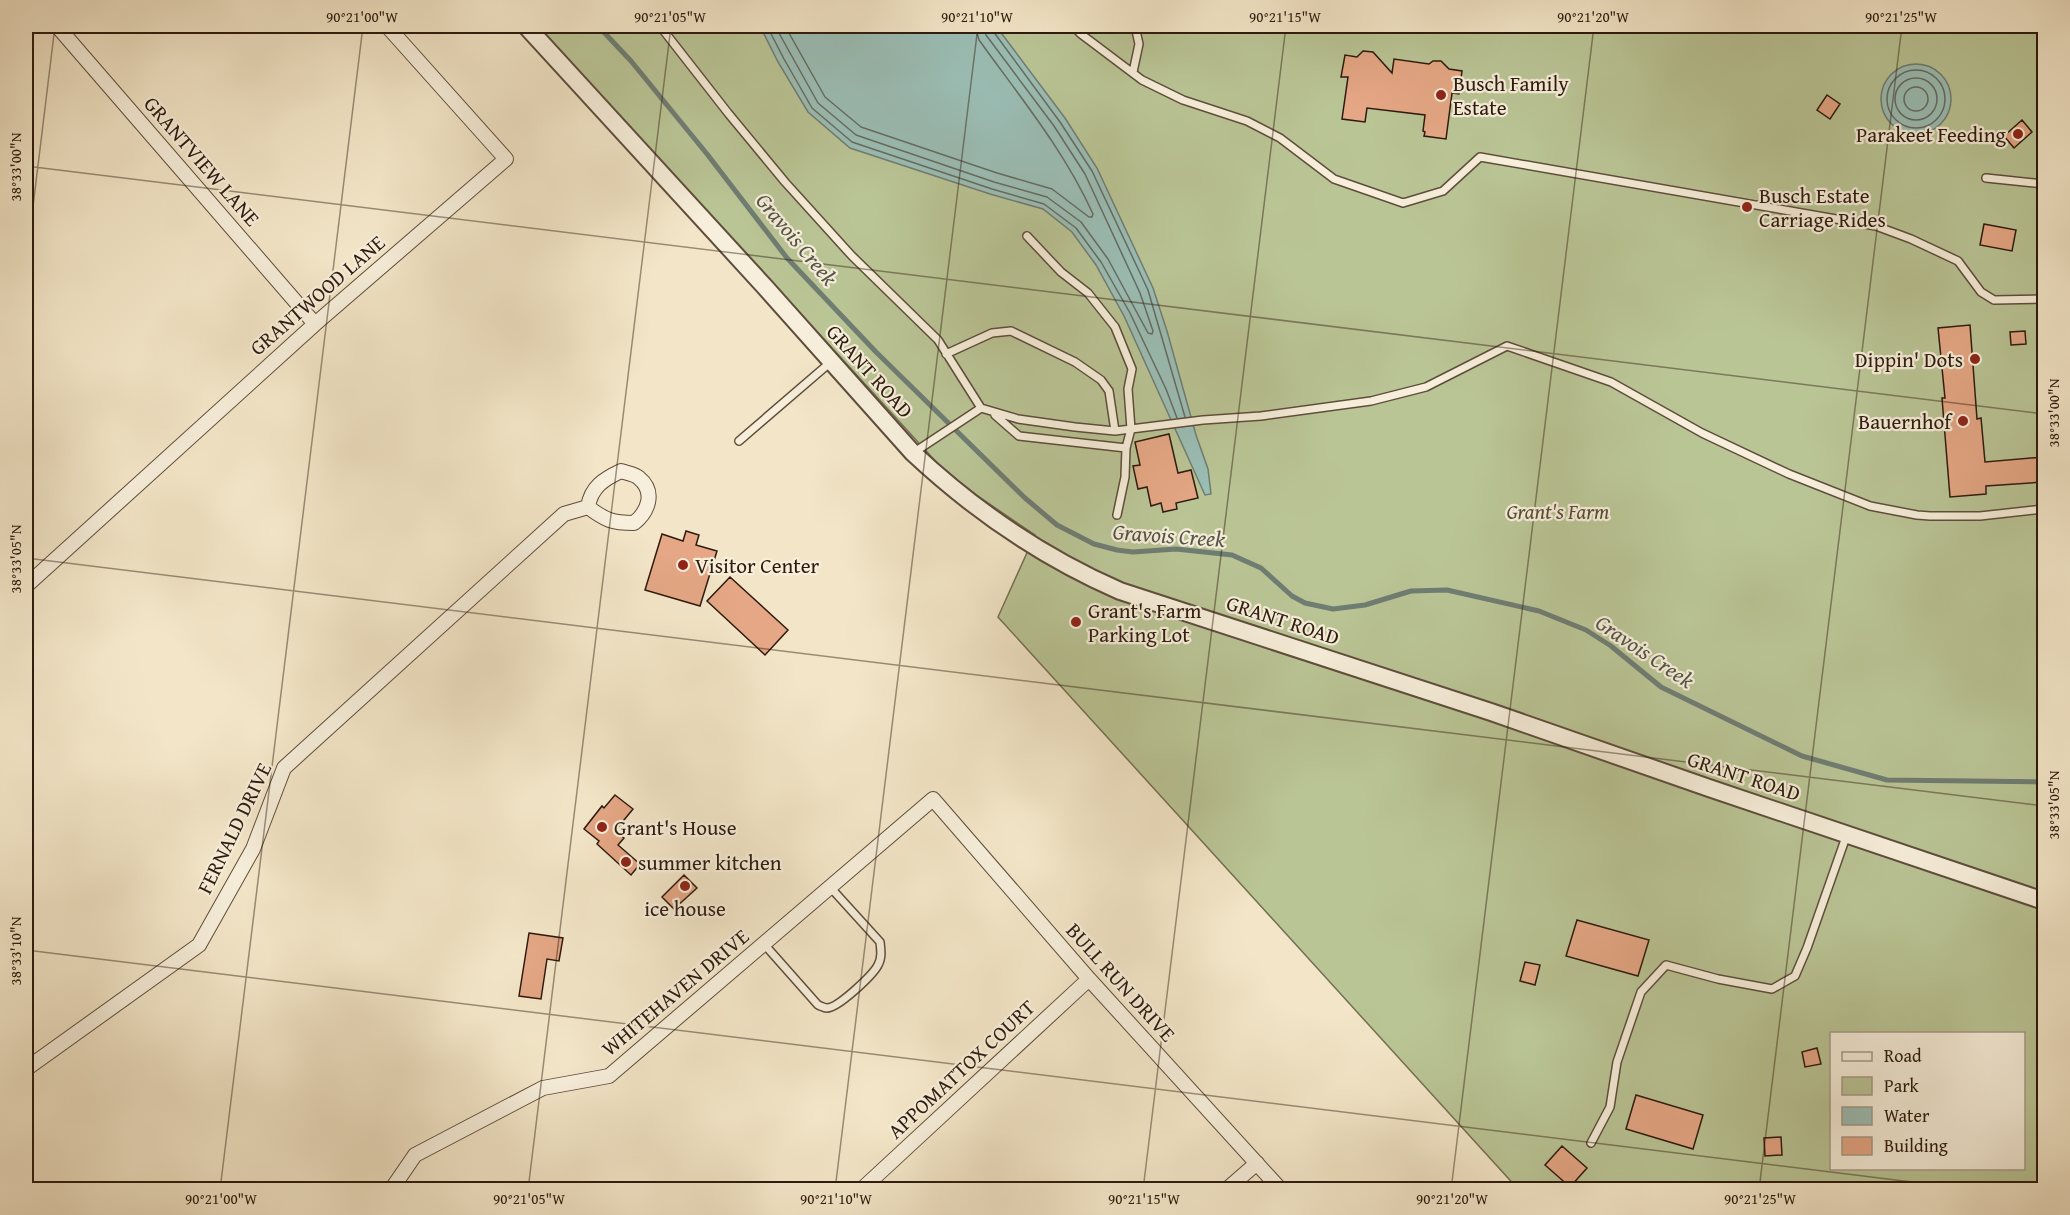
<svg xmlns="http://www.w3.org/2000/svg" width="2070" height="1215" font-family="'Gentium Book Plus',serif">
<style>
.green{fill:#bac596;stroke:#747052;stroke-width:1.5;fill-rule:evenodd}
.water{fill:#9bbfb7;stroke:#6f7d73;stroke-width:1.5}
.lines{fill:none;stroke-linecap:round;stroke-linejoin:round}
.shore{stroke:#646c62;stroke-width:1.5}
.stream{stroke:#6f7d73;stroke-width:5}
.building{fill:#e5a785;stroke:#2d1a0e;stroke-width:1.5}
.service-casing{stroke:#5e4d3c;stroke-width:10}
.minor-casing{stroke:#5e4d3c;stroke-width:16}
.tertiary-casing{stroke:#5e4d3c;stroke-width:20}
.service{stroke:#f7efdb;stroke-width:7}
.minor{stroke:#f7efdb;stroke-width:14}
.tertiary{stroke:#f7efdb;stroke-width:16}
.ticks{fill:none;stroke:#2d1a0e;stroke-width:1.5;stroke-opacity:0.45}
.poi-dot{fill:#8f2418;stroke:#f7efdb;stroke-width:2}
.labels{text-anchor:middle;dominant-baseline:central;stroke-width:4.5;stroke-linejoin:round;paint-order:stroke}
.poi-label{font-size:21px;fill:#2d1a0e;stroke:#f7efdb;text-anchor:start}
.street-label{font-size:21px;fill:#2d1a0e;stroke:#f7efdb}
.park-label{font-size:21px;font-style:italic;fill:#574d37;stroke:#f7efdb}
.water-label{font-size:22px;font-style:italic;fill:#545449;stroke:#f7efdb}
.neatline{fill:none;stroke:#2d1a0e;stroke-width:2}
.ticks-label{font-size:15px;text-anchor:middle;fill:#2d1a0e}
</style>
<rect width="100%" height="100%" fill="#f3e6c8"/>
<filter id="stains"><feTurbulence type="fractalNoise" baseFrequency=".00333" numOctaves="4"/><feColorMatrix values="0 0 0 0 .2 0 0 0 0 .09 0 0 0 0 .02 0 0 0 .5 -.17"/></filter>
<radialGradient id="worn" r=".72"><stop offset=".6" stop-color="#630" stop-opacity="0"/><stop offset="1" stop-color="#630" stop-opacity=".3"/></radialGradient>
<path class="green" d="M538 26H2044V1189H1518L998 617 1035 535 969 490 939 465 635 133ZM1832 1034H2024V1168H1832Z"/>
<path class="water" d="M760 26H996L1065 118 1097 168 1153 288 1167 331 1196 435 1208 469 1211 494 1205 495 1124 316 1096 265 1072 232 1043 209 990 194 850 148 808 112 778 62Z
M1881 99a35 35 0 1 1 70 0a35 35 0 1 1-70 0Z"/>
<g class="lines">
<path class="shore" d="M767 26 784 59 812 108 852 142 992 189 1044 204 1076 228 1101 262 1130 313 1166 389 1177 418
M775 26 818 103 856 135 994 182 1047 197 1081 222 1108 259 1148 333 1152 334 1153 331 1140 293 1085 174 1054 126 986 35 984 26
M785 26 825 97 861 127 997 173 1052 189 1089 217H1092L1093 214C1064 150 1020 97 979 40L975 26
M991 26 993 31 1060 122 1092 171 1148 290 1185 417
M1887 99a29 29 0 1 1 58 0a29 29 0 1 1-58 0Z
M1895 99a21 21 0 1 1 42 0a21 21 0 1 1-42 0Z
M1904 99a12 12 0 1 1 24 0a12 12 0 1 1-24 0Z"/>
<path class="stream" d="M598 26 631 61 707 154 787 258 876 352 1025 498 1057 525 1094 544 1117 550 1133 552 1176 549 1232 555 1261 568 1292 596 1305 603 1333 609 1365 605 1411 591 1447 590 1539 611 1586 630 1611 646 1661 687 1802 756 1887 780 2044 782"/>
</g>
<path class="building" d="M1363 51 1373 52 1392 73 1394 59 1429 64 1433 61H1441L1449 69 1462 71 1459 94 1452 93 1446 139 1424 136 1425 132 1423 131 1425 115 1367 108 1365 122 1342 119 1348 77H1341L1345 55 1357 57Z
M1827 95 1840 104 1830 119 1817 110Z
M2022 120 2032 132 2014 148 2004 136Z
M1984 224 2016 230 2012 251 1980 245Z
M1970 325 1977 419 1981 418 1985 462 2044 457V482L1986 486V494L1950 497 1942 398H1945L1938 328Z
M2025 331 2026 344 2011 345 2010 332Z
M1169 434 1178 473 1191 470 1198 498 1176 503 1177 509 1163 512 1161 503 1151 506 1147 487 1138 489 1133 466 1140 465 1135 442Z
M686 531 699 535 696 545 717 551 700 606 645 590 662 534 683 541Z
M730 577 788 630 765 655 707 601Z
M615 795 633 809 615 831 624 838 618 845 640 864 631 875 597 844 599 841 584 829 602 806 604 808Z
M684 875 697 888 674 909 662 897Z
M1577 920 1649 940 1638 976 1566 956Z
M529 933 563 938 559 961 547 959 541 999 519 996Z
M1525 962 1540 965 1535 985 1520 981Z
M1817 1048 1821 1064 1805 1067 1802 1052Z
M1636 1095 1703 1115 1693 1149 1626 1129Z
M1781 1137 1782 1155 1765 1156 1764 1138Z
M1562 1146 1587 1168 1570 1187 1545 1165Z"/>
<g class="lines">
<g class="service-casing">
<path id="service" d="M660 26 728 113 785 182 852 256 938 340 981 408 1018 419 1075 427 1115 431 1203 420 1261 416 1371 401 1426 387 1507 346 1611 382 1702 433 1789 474 1870 506 1917 515 1930 516H1980L2044 509
M1073 26 1081 34 1142 80 1183 100 1247 121 1280 138 1334 179 1403 203 1443 191 1480 157 1876 226 1911 239 1958 261 1981 292 1994 300 2044 299
M1133 72 1139 44 1135 26
M1986 178 2044 184
M946 354 992 333 1011 331 1075 362 1101 380 1109 391 1115 431
M995 415 1019 436 1126 448 1131 429 1128 389 1132 369 1115 327 1088 293 1061 272 1027 236
M739 441 832 361
M913 453 981 408
M1117 515 1125 477 1126 448
M764 944 818 1005C821 1006 824 1008 827 1008 838 1008 873 975 878 965 882 958 881 950 880 942L830 887
M1591 1143 1610 1107 1617 1062 1641 992 1666 965 1718 979 1772 989 1795 976 1807 948 1847 834"/>
</g>
<g class="minor-casing">
<path id="minor" d="M57 26 315 324
M621 471C626 473 635 474 639 478 656 492 648 512 634 523 612 523 605 520 588 507 591 487 604 479 621 471Z
M26 586 315 324 506 159 387 26
M26 1069 199 945 253 849 284 768 564 514 588 507
M391 1190 415 1155 543 1088 609 1076 933 799 1089 979 1281 1190
M861 1190 1089 979
M1226 1190 1257 1163"/>
</g>
<g class="tertiary-casing">
<path id="tertiary" d="M526 26 765 287 913 453C975 511 1042 557 1120 591L1491 712 1709 788 2044 901"/>
</g>
<use href="#service" class="service"/>
<use href="#minor" class="minor"/>
<use href="#tertiary" class="tertiary"/>
</g>
<path class="ticks" d="M26 166 2044 414M26 264 55 26M26 558 2044 806M26 950 1977 1190M220 1190 363 26M528 1190 671 26M835 1190 978 26M1143 1190 1286 26M1451 1190 1594 26M1759 1190 1902 26"/>
<g class="poi-dot">
<circle cx="1441" cy="95" r="6"/>
<circle cx="2018" cy="134" r="6"/>
<circle cx="1747" cy="207" r="6"/>
<circle cx="1975" cy="359" r="6"/>
<circle cx="1963" cy="421" r="6"/>
<circle cx="683" cy="565" r="6"/>
<circle cx="1076" cy="622" r="6"/>
<circle cx="602" cy="827" r="6"/>
<circle cx="626" cy="862" r="6"/>
<circle cx="685" cy="886" r="6"/>
</g>
<g class="labels">
<g class="poi-label">
<text x="1453" y="83">Busch Family<tspan x="1453" dy="24">Estate</tspan></text>
<text x="2006" y="134" text-anchor="end">Parakeet Feeding</text>
<text x="1759" y="195">Busch Estate<tspan x="1759" dy="24">Carriage Rides</tspan></text>
<text x="1963" y="359" text-anchor="end">Dippin' Dots</text>
<text x="1951" y="421" text-anchor="end">Bauernhof</text>
<text x="695" y="565">Visitor Center</text>
<text x="1088" y="610">Grant's Farm<tspan x="1088" dy="24">Parking Lot</tspan></text>
<text x="614" y="827">Grant's House</text>
<text x="638" y="862">summer kitchen</text>
<text x="685" y="908" text-anchor="middle">ice house</text>
</g>
<g class="street-label">
<text transform="translate(202 161) rotate(49)">GRANTVIEW LANE</text>
<text transform="translate(317 295) rotate(-41)">GRANTWOOD LANE</text>
<text transform="translate(870 371) rotate(48)">GRANT ROAD</text>
<text transform="translate(1283 620) rotate(18)">GRANT ROAD</text>
<text transform="translate(1744 776) rotate(18)">GRANT ROAD</text>
<text transform="translate(234 828) rotate(-64)">FERNALD DRIVE</text>
<text transform="translate(1121 982) rotate(48)">BULL RUN DRIVE</text>
<text transform="translate(675 992) rotate(-40)">WHITEHAVEN DRIVE</text>
<text transform="translate(961 1069) rotate(-43)">APPOMATTOX COURT</text>
</g>
<g class="park-label">
<text x="1558" y="511">Grant's Farm</text>
</g>
<g class="water-label">
<text transform="translate(797 239) rotate(50)">Gravois Creek</text>
<text transform="translate(1169 535) rotate(4)">Gravois Creek</text>
<text transform="translate(1645 651) rotate(34)">Gravois Creek</text>
</g>
</g>
<rect width="2070" height="1215" fill="none" stroke="#f3e6c8" stroke-width="66"/>
<rect x="1830" y="1032" width="195" height="138" fill="#f7efdb" stroke="#a69a89" stroke-width="1.5"/>
<rect x="1842" y="1052" width="30" height="9" fill="#f7efdb" stroke="#a69a89" stroke-width="1.5"/>
<text x="1884" y="1062" font-size="18" fill="#2d1a0e">Road</text>
<rect x="1842" y="1077" width="30" height="18" fill="#bac596" stroke="#a69a89" stroke-width="1.5"/>
<text x="1884" y="1092" font-size="18" fill="#2d1a0e">Park</text>
<rect x="1842" y="1107" width="30" height="18" fill="#9bbfb7" stroke="#a69a89" stroke-width="1.5"/>
<text x="1884" y="1122" font-size="18" fill="#2d1a0e">Water</text>
<rect x="1842" y="1137" width="30" height="18" fill="#e5a785" stroke="#a69a89" stroke-width="1.5"/>
<text x="1884" y="1152" font-size="18" fill="#2d1a0e">Building</text>
<rect x="33" y="33" width="2004" height="1149" class="neatline"/>
<g class="ticks-label">
<text x="362" y="22">90°21'00"W</text>
<text x="670" y="22">90°21'05"W</text>
<text x="977" y="22">90°21'10"W</text>
<text x="1285" y="22">90°21'15"W</text>
<text x="1593" y="22">90°21'20"W</text>
<text x="1901" y="22">90°21'25"W</text>
<text transform="translate(16 167) rotate(-90)" y="5">38°33'00"N</text>
<text transform="translate(2054 413) rotate(-90)" y="5">38°33'00"N</text>
<text transform="translate(16 559) rotate(-90)" y="5">38°33'05"N</text>
<text transform="translate(2054 805) rotate(-90)" y="5">38°33'05"N</text>
<text transform="translate(16 951) rotate(-90)" y="5">38°33'10"N</text>
<text x="221" y="1204">90°21'00"W</text>
<text x="529" y="1204">90°21'05"W</text>
<text x="836" y="1204">90°21'10"W</text>
<text x="1144" y="1204">90°21'15"W</text>
<text x="1452" y="1204">90°21'20"W</text>
<text x="1760" y="1204">90°21'25"W</text>
</g>
<rect width="100%" height="100%" filter="url(#stains)"/>
<rect width="100%" height="100%" fill="url(#worn)"/>
</svg>
